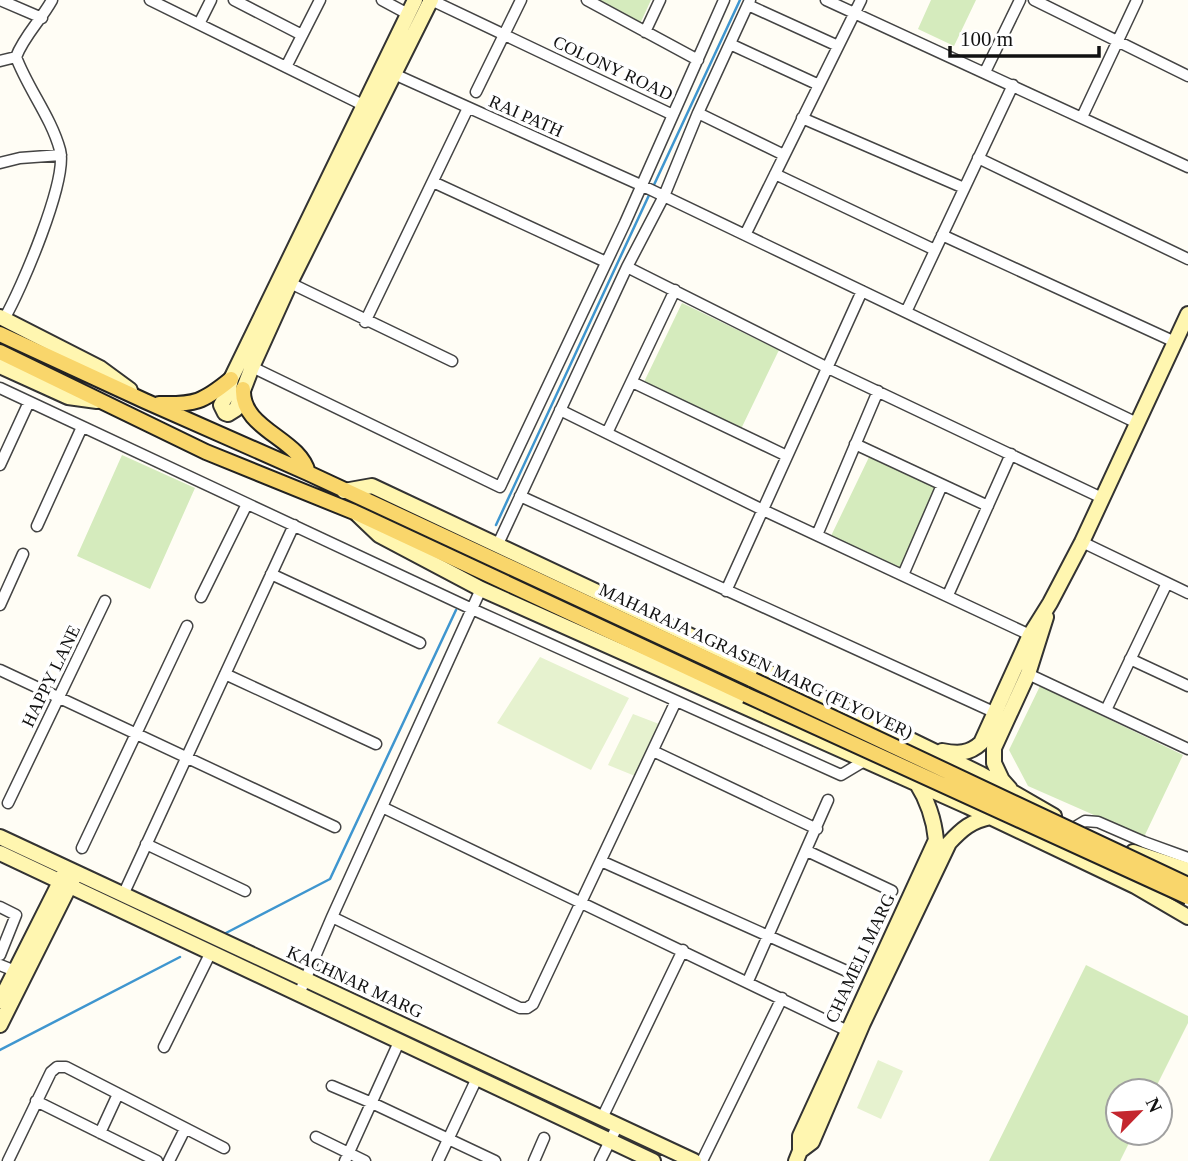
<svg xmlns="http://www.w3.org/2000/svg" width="1188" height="1161" font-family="'Times New Roman',serif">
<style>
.green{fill:#d5ebbd}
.pitch{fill:#e6f2cf}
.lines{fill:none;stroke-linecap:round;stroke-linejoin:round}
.stream{stroke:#3f96cf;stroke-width:2.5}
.street-casing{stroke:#444;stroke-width:13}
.secondary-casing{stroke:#333;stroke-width:18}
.primary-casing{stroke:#222;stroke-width:18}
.street{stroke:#fff;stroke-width:10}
.secondary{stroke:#fff6b0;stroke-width:14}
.primary{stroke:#f9d66b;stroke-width:14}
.primary-bridge-casing{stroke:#222;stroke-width:18;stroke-linecap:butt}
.primary-bridge{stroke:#f9d66b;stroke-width:14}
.labels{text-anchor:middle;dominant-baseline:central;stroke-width:7;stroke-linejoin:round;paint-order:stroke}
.street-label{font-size:18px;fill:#111;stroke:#fff}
</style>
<rect width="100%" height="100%" fill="#fffdf5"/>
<path class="green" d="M586 0H651L639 26Z
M931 0H976L954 46 918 29Z
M682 303 779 350 741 429 644 382Z
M122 455 195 488 150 589 77 556Z
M870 455 941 489 902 570 831 536Z
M1040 686 1183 755 1144 837 1028 786 1009 750Z
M1086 965 1188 1016V1023L1154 1091H1118V1133H1134L1120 1161H989Z"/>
<path class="pitch" d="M540 657 629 698 591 770 497 723Z
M633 714 659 724 635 776 608 765Z
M878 1060 903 1071 881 1119 857 1108Z"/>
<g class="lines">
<path class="stream" d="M653 187 740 0
M496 525 650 193
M224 934 330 879 456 610
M0 1050 180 957"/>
<g class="street-casing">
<path id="street" d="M0 0 42 18
M150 0 363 105
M234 0 302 35
M382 0 408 14
M431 0 673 115
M587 0 698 60
M826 0 1188 167
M1034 0 1188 76
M748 5 838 46
M199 24 211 0
M645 32 660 0
M730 44 819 85
M0 61 16 57
M286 67 320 0
M985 72 1020 0
M394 74 645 187 1137 423
M476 92 521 0
M698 113 784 155
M1082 117 1137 0
M802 118 964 188
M978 158 1188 259
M0 163 20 158 61 155
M775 174 935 250
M433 182 606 262
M745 235 861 0
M942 235 1175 342
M627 267 828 368 1102 498
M290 283 452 361
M906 312 1013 85
M4 319C21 290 68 180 60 150 51 117 28 89 16 57 24 36 41 20 52 0
M365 322 468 108
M252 367 500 487 625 223 724 0
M632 382 787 456
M0 388 472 609 841 775 866 760
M560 410 763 510 1030 635
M607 433 675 290
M855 444 988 506
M0 465 29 402
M520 496 998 714
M37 526 82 427
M817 535 878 391
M1082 542 1188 593
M498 544 627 267 664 196 698 113 750 0
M271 574 420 643
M903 575 942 485
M726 591 862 291
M948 595 1011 454
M201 597 247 504
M0 605 23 554
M1130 659 1188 686
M0 670 335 827
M225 674 376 744
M1028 674 1188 749
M1106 710 1167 583
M653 751 817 829
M8 803 105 601
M382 807 852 1033
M1075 827 1085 821 1098 822 1144 842 1188 858
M146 844 245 891
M82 848 187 626
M807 851 892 891
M601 861 851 973
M123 895 294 525
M0 907 16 915 0 955
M332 917 520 1008H527L533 1004 676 701
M0 965 15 971
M748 981 828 800
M299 994 332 917 481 589
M164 1047 211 952
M332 1086 372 1103 495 1161
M36 1101 157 1161
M602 1118 683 950
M100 1133 118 1094
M316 1137 365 1161
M8 1161 51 1072 57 1067H66L224 1148
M169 1161 185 1129
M345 1161 399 1042
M438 1161 477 1078
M534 1161 544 1138
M600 1161 618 1125
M702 1161 782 998"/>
</g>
<g class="secondary-casing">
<path id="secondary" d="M415 0 231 379 228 393 221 405 225 413 228 414 236 409 252 367 290 283 431 0
M0 317 100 368 130 390
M0 366 68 397 97 401
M344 491 372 486 882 726 981 774 1054 816
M358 515 379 535 481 589 967 806 1135 886 1188 917
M942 751C958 754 969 754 981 743L1030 635 1050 603 1082 542 1188 314
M1010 789 1002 780 994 763V748L1028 674 1046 617
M0 837 694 1161
M1133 852 1188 870
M0 853 653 1161
M0 1001 64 874
M0 1025 74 877
M800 1151 812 1142 863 1023 949 843C962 829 971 821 991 817
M796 1161 800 1151V1136L936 840C934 818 928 801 916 782"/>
</g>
<g class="primary-casing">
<path id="primary" d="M0 334 145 401 308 473 753 680
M0 352 206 452 354 512 746 695
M243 389C241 430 300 438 308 473
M159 404C195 405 203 402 231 379"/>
</g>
<use href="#street" class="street"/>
<use href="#secondary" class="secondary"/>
<use href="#primary" class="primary"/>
<g class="primary-bridge-casing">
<path id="primary-bridge" d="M753 680 1188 885
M746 695 1188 897"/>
</g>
<use href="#primary-bridge" class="primary-bridge"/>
</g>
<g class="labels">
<g class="street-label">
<text transform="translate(613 68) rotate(25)">COLONY ROAD</text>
<text transform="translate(526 116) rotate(24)">RAI PATH</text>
<text transform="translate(756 661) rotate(25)">MAHARAJA AGRASEN MARG (FLYOVER)</text>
<text transform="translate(51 676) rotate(-64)">HAPPY LANE</text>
<text transform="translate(860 958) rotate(-65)">CHAMELI MARG</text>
<text transform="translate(355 982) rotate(25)">KACHNAR MARG</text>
</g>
</g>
<g transform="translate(1139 1112) rotate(65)"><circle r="33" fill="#ffffff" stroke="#a0a0a0" stroke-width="2"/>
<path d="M0-5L12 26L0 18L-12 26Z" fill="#c4262e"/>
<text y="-10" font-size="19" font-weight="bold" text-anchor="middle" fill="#111111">N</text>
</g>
<path d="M950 46v10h149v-10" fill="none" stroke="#111111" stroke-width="3.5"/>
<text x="960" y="46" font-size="21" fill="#111111" stroke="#ffffff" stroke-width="5" paint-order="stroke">100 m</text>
</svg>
